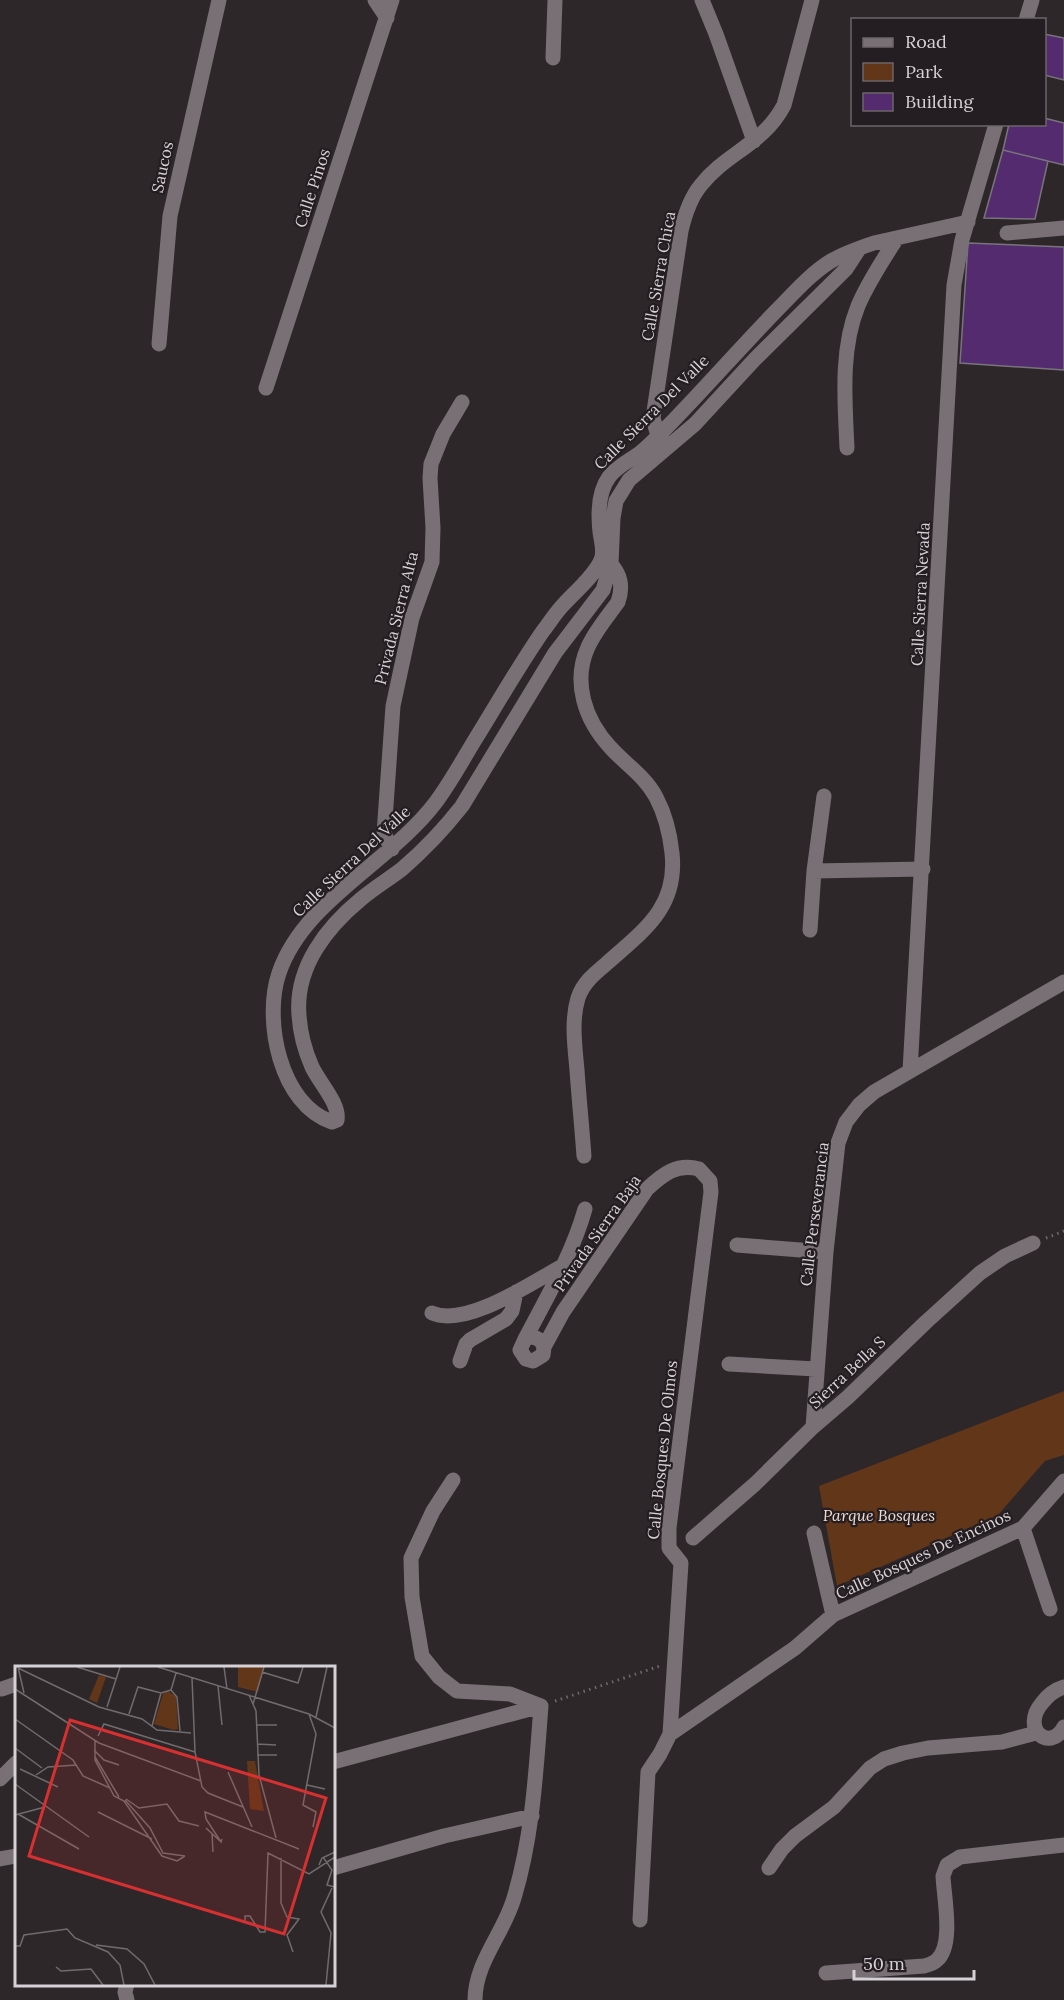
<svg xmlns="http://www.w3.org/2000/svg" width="1064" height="2000" font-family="Lora,serif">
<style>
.green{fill:#623618}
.building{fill:#542b6e;stroke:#78747b;stroke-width:1.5}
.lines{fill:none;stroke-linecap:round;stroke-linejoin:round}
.path{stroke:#6e696c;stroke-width:3;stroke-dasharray:1.5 4.5;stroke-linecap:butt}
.minor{stroke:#787074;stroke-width:15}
.labels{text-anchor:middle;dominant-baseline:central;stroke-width:4.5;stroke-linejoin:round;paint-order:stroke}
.street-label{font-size:16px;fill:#d6d1d4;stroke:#241d21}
.park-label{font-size:16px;font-style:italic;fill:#f0dbce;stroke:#241d21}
.inset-road{fill:none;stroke:#716b6e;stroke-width:1.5}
.view{fill:#d63031;fill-opacity:0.15;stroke:#d63031;stroke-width:3}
.inset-edge{fill:none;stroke:#d6d1d4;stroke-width:3}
</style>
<rect width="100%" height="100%" fill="#2d272a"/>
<path class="green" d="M1064 1391V1455L1045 1461 998 1515 837 1586 819 1486Z"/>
<path class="building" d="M1044 34 1064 38V80L1044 75Z
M1044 118 1064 123V165L1003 150 1009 124H1044Z
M1003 150 1048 161 1035 219 984 218Z
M968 243 1064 247V370L960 363Z"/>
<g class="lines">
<path class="path" d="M1046 1238 1064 1231
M555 1701 660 1666"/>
<path class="minor" d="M375 0 387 18
M702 0 716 34 754 141
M1026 20 1032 0
M553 58 555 0
M1007 233 1064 228
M859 249 846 269 755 359 695 424 629 480 616 501 613 518 611 564 603 590 555 653 462 806C444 829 424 850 402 869 389 879 374 888 361 899 327 927 295 967 299 1015 300 1032 305 1051 312 1067 319 1082 340 1104 337 1120L332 1122C280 1105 263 1020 279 973 304 900 390 863 436 802 450 783 461 763 473 743 496 706 518 667 543 631 550 622 556 612 564 604 575 592 595 575 601 560 605 551 601 541 600 532 598 514 598 492 609 477 617 466 631 460 641 452 651 444 661 433 670 424 706 387 740 348 776 311 793 294 810 274 831 261 844 253 859 248 874 243L968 222
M159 344 170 216 219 0
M266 388 392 0
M663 441 658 436 653 418 681 231C685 214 690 198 701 185 726 153 764 144 784 105L812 0
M847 448C845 402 840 350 858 306 868 282 883 260 897 238
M392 849 384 834 393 706 412 618 432 562 433 528 430 478 431 464 443 434 462 402
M814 871 923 869
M810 930 814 871 824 796
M910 1071 954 285 962 240 996 124
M584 1156C582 1128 579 1099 577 1070 575 1047 571 1021 578 998 583 983 594 974 606 964 643 931 678 908 672 853 670 834 665 814 656 797 645 776 625 764 610 747 585 720 572 682 588 647 595 631 608 616 618 602 624 585 620 572 607 560
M737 1245 826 1252
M432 1313C466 1328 533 1282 564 1265
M525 1339C547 1297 572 1255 585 1209
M544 1347C541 1338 533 1335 525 1339L520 1350 526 1359 533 1361 543 1355 544 1347 563 1312 647 1189C663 1174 677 1163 699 1169L710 1181 711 1192 669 1528V1548L681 1563 670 1734 660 1754 648 1772 640 1920
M460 1361 466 1344 470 1340 506 1319 512 1311 516 1292
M729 1364 816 1369
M813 1427 826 1252 838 1143 846 1122 859 1105 874 1092 1064 982
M453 1480 433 1511 411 1558 412 1597 422 1656 439 1677 457 1691 510 1694 541 1706
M1023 1528 1050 1609
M814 1533 833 1615
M693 1538 755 1484 813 1427 848 1397 926 1322 980 1273 1005 1256 1033 1243
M1064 1687C1054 1690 1048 1695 1042 1703 1020 1729 1050 1753 1064 1727
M2 1689 16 1684
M670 1734 795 1648 833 1615 1023 1528 1064 1481
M333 1762 541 1706
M0 1779 16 1763
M0 1859 16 1856
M333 1868 444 1836 532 1816
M769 1868 782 1849 795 1836 834 1807 870 1768 884 1759 903 1753 928 1748 1002 1742 1036 1733
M826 1973 924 1966C928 1965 933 1964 937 1960 954 1945 944 1898 943 1876L947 1865 960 1857 1064 1845
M127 2000 125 1992 127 1984
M475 2000C475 1962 504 1933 514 1898 533 1835 536 1770 541 1706"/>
</g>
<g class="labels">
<g class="street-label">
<text transform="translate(162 167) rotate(-78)">Saucos</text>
<text transform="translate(312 188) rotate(-72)">Calle Pinos</text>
<text transform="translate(658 276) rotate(-80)">Calle Sierra Chica</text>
<text transform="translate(651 412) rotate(-45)">Calle Sierra Del Valle</text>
<text transform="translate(920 594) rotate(-87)">Calle Sierra Nevada</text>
<text transform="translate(396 618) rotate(-76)">Privada Sierra Alta</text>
<text transform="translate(351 861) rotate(-43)">Calle Sierra Del Valle</text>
<text transform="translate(814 1214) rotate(-83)">Calle Perseverancia</text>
<text transform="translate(597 1233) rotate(-55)">Privada Sierra Baja</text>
<text transform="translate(847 1372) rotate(-43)">Sierra Bella S</text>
<text transform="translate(662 1450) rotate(-84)">Calle Bosques De Olmos</text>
<text transform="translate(923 1554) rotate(-25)">Calle Bosques De Encinos</text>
</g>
<g class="park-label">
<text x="879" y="1515">Parque Bosques</text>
</g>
</g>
<g transform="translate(15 1666)">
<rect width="320" height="320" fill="#2d272a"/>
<path d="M223 1H249L243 26 223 21ZM84 9 91 11 82 37 74 33ZM152 25 161 30 163 63 159 64 139 58 148 28ZM232 95H240L249 145 235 143Z" fill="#623618"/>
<path class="inset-road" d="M3 1 9 27M62 1 101 13M143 1 294 48 320 62M209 1 212 23M3 2 84 41 127 53 142 64 176 67M247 6 283 17 288 1M161 7 156 24 162 31 165 65M177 12 180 86 187 121 193 127 228 141M203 20 207 59M0 23 84 77 186 115M234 29 241 45 244 109 261 172M238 38 249 1M92 41 105 1M114 48 123 21 146 27 156 24M294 48 301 68 288 139 301 146 298 161M301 51 312 1M0 53 58 94 68 110 95 122M241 59H262M137 60 146 27M83 70 89 58 180 86M80 75V94L99 130 109 135 147 190 162 195 170 190M242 78 261 79M0 82 27 102M79 84 89 94 104 99M242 89H262M80 91 104 131M5 103 43 121M213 106 237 161M21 109 33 101 61 99M0 118 74 171M292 119 310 123M111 133 124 142 152 138 164 155 184 160M110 134 135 162 148 187 170 190M83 146 137 173M3 148 64 183M0 149 30 141M191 162 205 175M197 167 198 186M207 173 206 176 191 153 190 146 284 183M308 191 317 204 312 219 320 221M266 192V237L272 251 284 253 272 269 278 286M304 199 307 192 320 186M230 255V250H235L245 266H250L253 187 294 208 320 191M81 279 112 283 129 298 140 319M0 280H5L9 269 52 263 60 272 93 286 105 299 109 319M41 301 46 305 76 303 88 319M311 319 316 267 306 246 317 222"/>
<path class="view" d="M55 54 311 132 269 268 14 190Z"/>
<rect width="320" height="320" class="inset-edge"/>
</g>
<rect x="851" y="18" width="195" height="108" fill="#241d21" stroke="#6b6569" stroke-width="1.5"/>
<rect x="863" y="38" width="30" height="9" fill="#787074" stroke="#6b6569" stroke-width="1.5"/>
<text x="905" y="48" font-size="18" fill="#d6d1d4">Road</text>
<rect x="863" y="63" width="30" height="18" fill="#623618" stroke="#6b6569" stroke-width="1.5"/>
<text x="905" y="78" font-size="18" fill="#d6d1d4">Park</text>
<rect x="863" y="93" width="30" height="18" fill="#542b6e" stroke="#6b6569" stroke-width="1.5"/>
<text x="905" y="108" font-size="18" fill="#d6d1d4">Building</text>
<path d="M854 1970v9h120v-9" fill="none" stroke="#d6d1d4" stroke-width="3"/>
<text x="863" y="1970" font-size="18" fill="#d6d1d4" stroke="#241d21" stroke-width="4.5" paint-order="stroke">50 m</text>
</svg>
